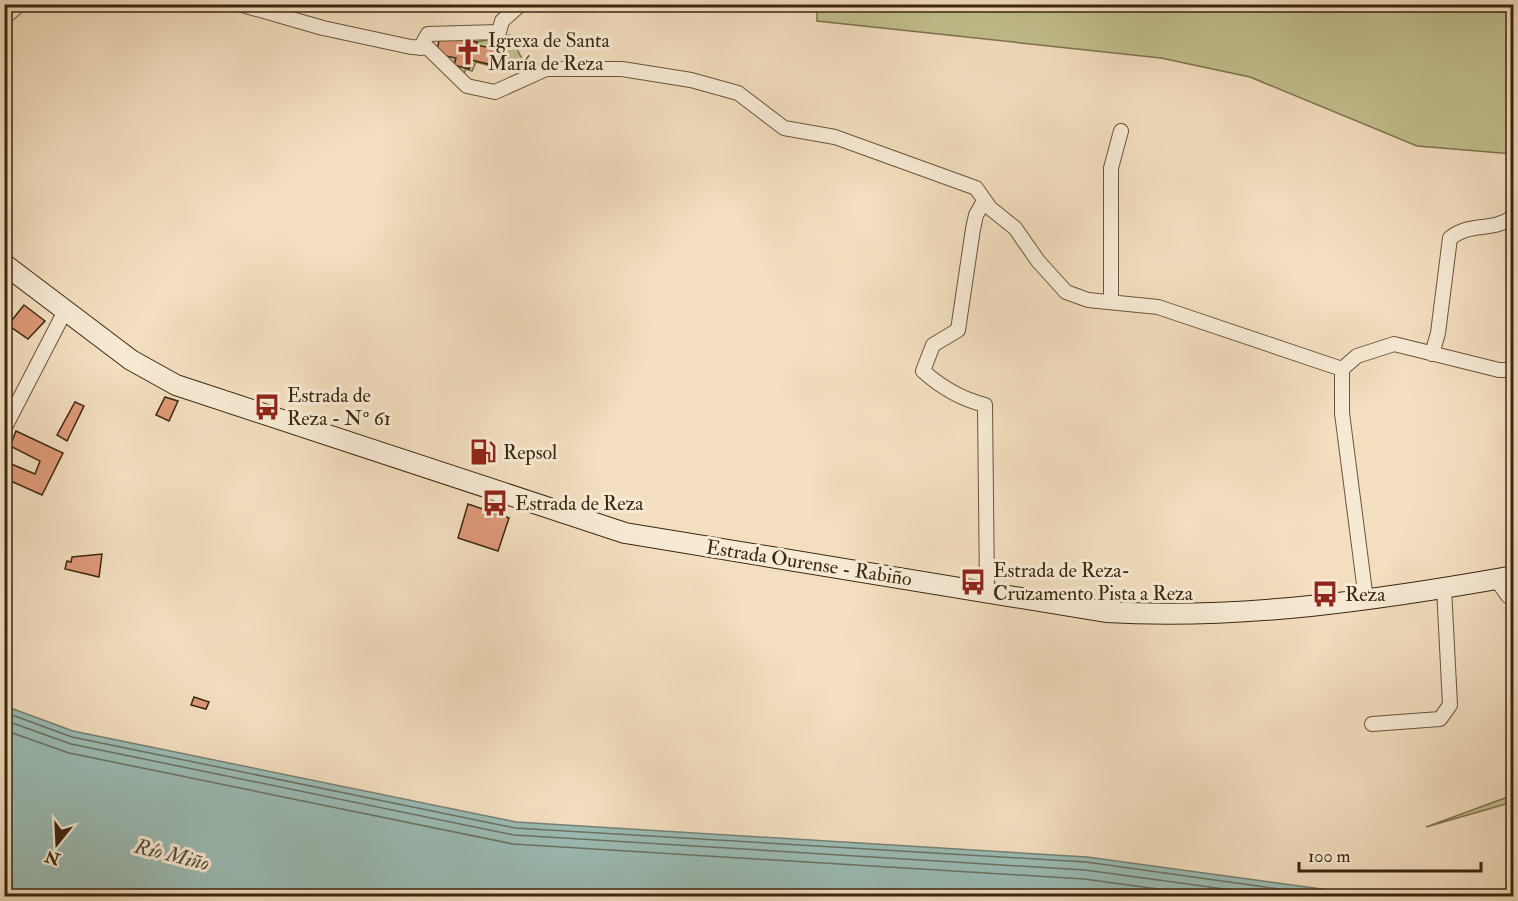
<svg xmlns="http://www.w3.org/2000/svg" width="1518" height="901" font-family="'IM FELL Double Pica',serif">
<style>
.green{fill:#c2bf8e;stroke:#7e734e;stroke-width:1.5}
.water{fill:#9bbcb5;stroke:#758073;stroke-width:1.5}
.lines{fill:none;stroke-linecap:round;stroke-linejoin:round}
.shore{stroke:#6b7262;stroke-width:1.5}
.building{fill:#df9a79;stroke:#3b270f;stroke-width:1.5}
.minor-casing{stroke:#69553b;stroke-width:16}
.secondary-casing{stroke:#3b270f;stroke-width:22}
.minor{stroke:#f7ead5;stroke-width:14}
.secondary{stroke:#f7ead5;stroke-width:20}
.labels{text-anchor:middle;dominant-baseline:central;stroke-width:6;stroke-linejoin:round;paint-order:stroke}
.poi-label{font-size:20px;fill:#3b270f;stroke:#f7ead5;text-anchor:start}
.street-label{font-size:20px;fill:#3b270f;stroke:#f7ead5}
.water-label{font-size:21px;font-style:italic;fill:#534c38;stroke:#f7ead5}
</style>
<rect width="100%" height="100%" fill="#f3debf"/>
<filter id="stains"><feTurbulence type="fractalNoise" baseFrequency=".00333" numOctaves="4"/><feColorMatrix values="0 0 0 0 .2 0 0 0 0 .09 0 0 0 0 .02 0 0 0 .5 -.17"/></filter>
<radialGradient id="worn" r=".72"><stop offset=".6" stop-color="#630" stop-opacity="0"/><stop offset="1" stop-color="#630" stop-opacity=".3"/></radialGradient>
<path class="green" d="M817 5H1513V154L1417 146 1250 77 1161 58 817 21Z
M510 35 526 67 506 72V70L476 62 472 71 466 69 463 75 436 54 460 38 477 42Z
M1513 795V802L1426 827Z"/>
<path class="water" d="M5 706 73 731 516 822 1087 857 1373 896H5Z"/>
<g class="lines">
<path class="shore" d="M4 712 72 737 515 828 1086 862 1330 896
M4 720 71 744 514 835 1085 870 1276 896
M4 730 69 753 513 844 1084 879 1210 896"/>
</g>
<path class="building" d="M440 36 477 42 476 45 501 50 497 66 471 60 469 69 454 65 456 58 436 54Z
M24 305 45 321 28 339 8 325Z
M165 397 178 401 169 421 156 415Z
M75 402 84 406 67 441 57 435Z
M16 431 63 453 42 495 4 478V461L35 474 40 461 10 446Z
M468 504 509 518 498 551 458 538Z
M102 554 99 577 65 569 67 561 71 562 72 557Z
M194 697 209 702 206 709 191 705Z"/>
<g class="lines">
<g class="minor-casing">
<path id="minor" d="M239 4 323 28 411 47 428 48 467 86 495 92 546 69H622L691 80 738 93 784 128 835 137 976 188 990 208 1015 228 1038 261 1066 292 1088 300 1158 307 1342 369
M4 18 20 4
M420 48 428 34 499 32 502 21 521 4
M984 201 976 215 973 229 958 330 933 345 923 371C942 388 961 399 985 405L987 592
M1111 302V168L1121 131
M1432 354 1438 333 1450 238C1472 221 1492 233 1514 216
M4 429 65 311
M1496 579 1508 596 1514 597
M1366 600 1342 413V369L1357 356 1394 344 1499 370H1514
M1372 724 1440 719 1450 705 1444 588"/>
</g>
<g class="secondary-casing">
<path id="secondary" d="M4 264 131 360 176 385 625 533 1106 612C1242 620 1379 600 1514 576"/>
</g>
<use href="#minor" class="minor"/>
<use href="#secondary" class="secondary"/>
</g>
<defs>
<g id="church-bare" transform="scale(2.07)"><path d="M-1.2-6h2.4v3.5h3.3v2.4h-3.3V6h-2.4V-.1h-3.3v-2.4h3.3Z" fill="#8f2418" stroke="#f7ead5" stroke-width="2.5" paint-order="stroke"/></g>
<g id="bus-bare" transform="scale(2.07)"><path d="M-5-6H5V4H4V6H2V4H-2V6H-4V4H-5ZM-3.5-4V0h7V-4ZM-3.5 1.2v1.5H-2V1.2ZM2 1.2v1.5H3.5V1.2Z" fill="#8f2418" stroke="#f7ead5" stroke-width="2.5" paint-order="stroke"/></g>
<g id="fuel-bare" transform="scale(2.07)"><path d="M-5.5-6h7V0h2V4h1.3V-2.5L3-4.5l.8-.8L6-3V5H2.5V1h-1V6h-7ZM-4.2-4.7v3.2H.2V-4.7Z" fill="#8f2418" stroke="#f7ead5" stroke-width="2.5" paint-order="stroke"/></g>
</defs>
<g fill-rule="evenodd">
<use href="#church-bare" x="468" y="52"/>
<use href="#bus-bare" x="267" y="407"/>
<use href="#fuel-bare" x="483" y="452"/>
<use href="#bus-bare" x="495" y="503"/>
<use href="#bus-bare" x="973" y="582"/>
<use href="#bus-bare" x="1325" y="594"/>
</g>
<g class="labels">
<g class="poi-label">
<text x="488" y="40">Igrexa de Santa<tspan x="488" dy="23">María de Reza</tspan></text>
<text x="287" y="395">Estrada de<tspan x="287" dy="23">Reza - Nº 61</tspan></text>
<text x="503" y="452">Repsol</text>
<text x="515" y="503">Estrada de Reza</text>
<text x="993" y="570">Estrada de Reza-<tspan x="993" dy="23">Cruzamento Pista a Reza</tspan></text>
<text x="1345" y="594">Reza</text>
</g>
<g class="street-label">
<text transform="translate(809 563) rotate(9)">Estrada Ourense - Rabiño</text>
</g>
<g class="water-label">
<text transform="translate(172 855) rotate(14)">Río Miño</text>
</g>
</g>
<rect width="1518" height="901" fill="none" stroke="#f3debf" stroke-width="24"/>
<rect x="6" y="6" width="1506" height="889" fill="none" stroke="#3b270f" stroke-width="3"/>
<rect x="12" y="12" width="1494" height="877" fill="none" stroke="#3b270f" stroke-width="1.5"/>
<g transform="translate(57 844) rotate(198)" stroke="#f7ead5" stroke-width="4.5" paint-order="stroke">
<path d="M0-4.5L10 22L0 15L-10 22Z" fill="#3b270f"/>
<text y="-9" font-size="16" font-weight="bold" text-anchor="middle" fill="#3b270f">N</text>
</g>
<path d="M1299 862v9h182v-9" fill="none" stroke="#3b270f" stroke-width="3"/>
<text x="1308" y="862" font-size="18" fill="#3b270f" stroke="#f7ead5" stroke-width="4.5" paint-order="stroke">100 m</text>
<rect width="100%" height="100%" filter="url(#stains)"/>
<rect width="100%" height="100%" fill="url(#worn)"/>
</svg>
